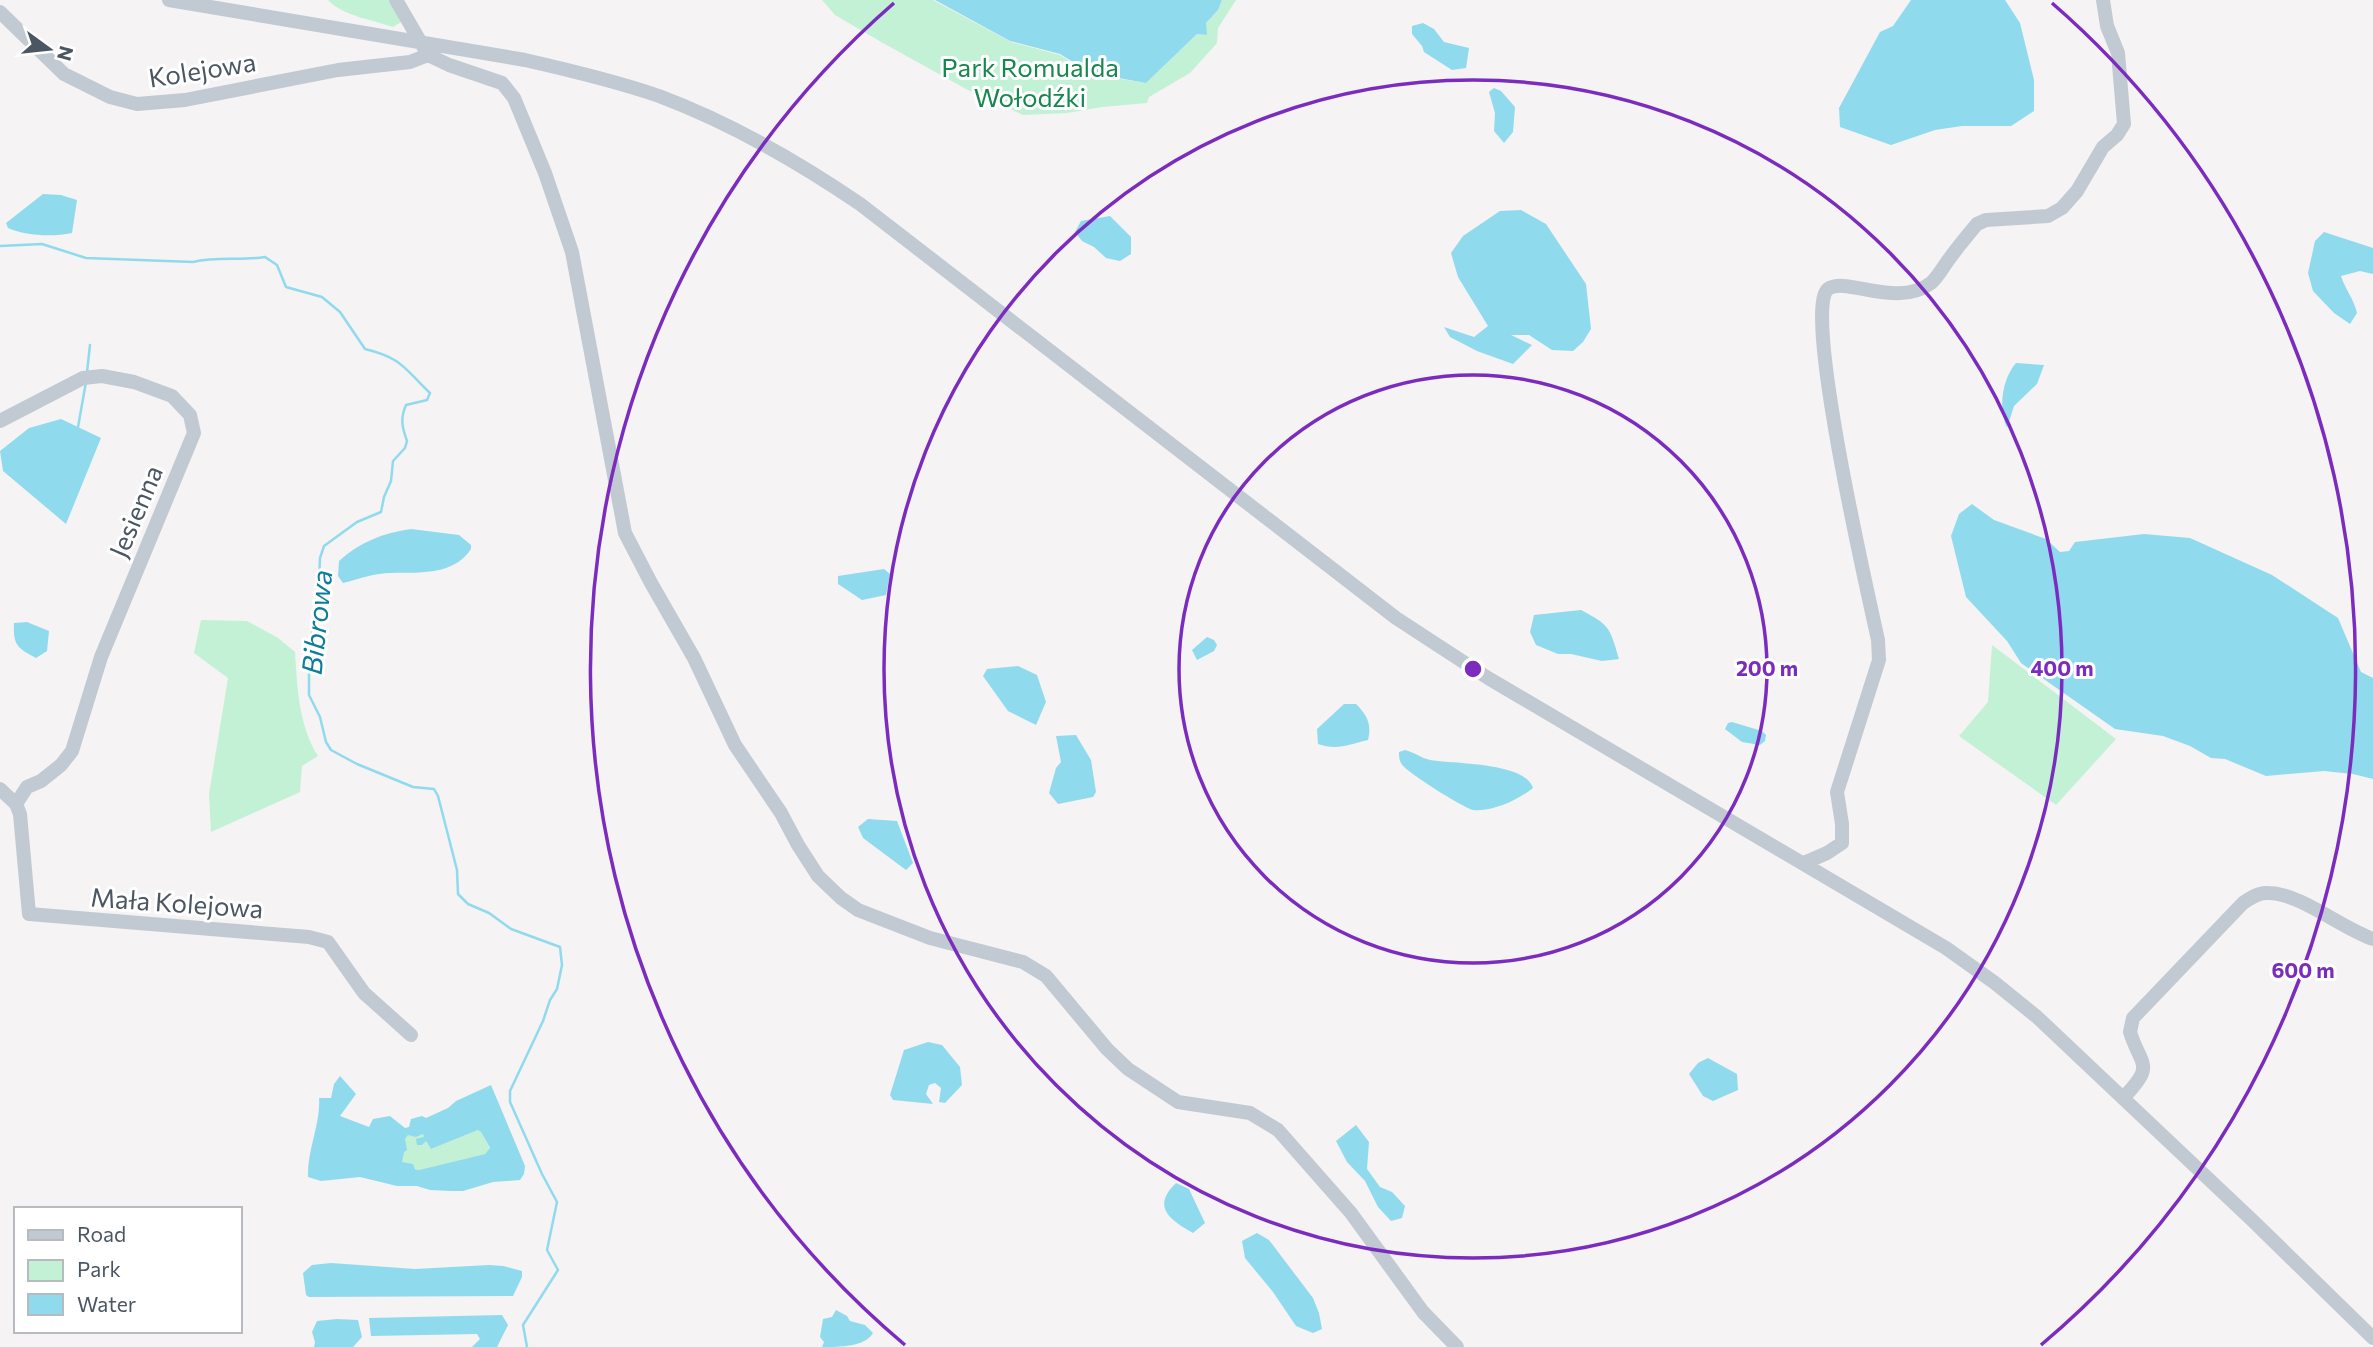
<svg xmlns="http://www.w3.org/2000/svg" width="2373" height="1347" font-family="Commissioner,sans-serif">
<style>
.green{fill:#c3f1d5}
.water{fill:#90daee;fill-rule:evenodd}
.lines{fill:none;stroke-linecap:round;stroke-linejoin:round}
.stream{stroke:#90daee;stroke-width:2.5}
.minor{stroke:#c1cad2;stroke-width:14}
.ring{fill:none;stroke:#7b2cbf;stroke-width:3.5}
.labels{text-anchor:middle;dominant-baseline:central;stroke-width:6;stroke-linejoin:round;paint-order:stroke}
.park-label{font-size:26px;fill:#17864f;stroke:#fff}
.street-label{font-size:26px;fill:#4a5661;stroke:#fff}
.water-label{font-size:28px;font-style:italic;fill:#0c7c9b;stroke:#fff}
.centre{fill:#7b2cbf;stroke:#fff;stroke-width:3.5}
.ring-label{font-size:21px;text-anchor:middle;font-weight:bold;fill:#7b2cbf;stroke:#fff;stroke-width:6;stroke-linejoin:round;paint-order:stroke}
</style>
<rect width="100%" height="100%" fill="#f5f3f3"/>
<path class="green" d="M328 0H394L406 19 393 27C373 20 343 16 328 0Z
M822 0H933L1011 42 1060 55 1090 74 1146 83 1197 34 1206 35V23L1218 10 1222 0H1236L1218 28 1217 43 1190 73 1149 97 1147 103 1102 107 1067 113 1023 115 966 89 883 43 835 15Z
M201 620 247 621 278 638 295 652C297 686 299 727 318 756L302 766 300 792 211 832 209 794 228 678 194 653Z
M1992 645 2116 739 2056 805 1959 736 1988 702Z
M478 1130 481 1132 490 1149 485 1154 419 1170 401 1162 405 1139 408 1135 423 1134 425 1138H422L423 1142 426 1141 431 1149Z"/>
<path class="water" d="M935 0H1222L1218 10 1206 23 1207 35 1197 34 1146 83 1091 73 1060 54 1010 41Z
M1911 0H2005L2020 23 2034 80V111L2011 126H1962L1935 130 1891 145 1840 127 1839 108 1880 32 1893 26Z
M1423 23 1434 29 1444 42 1469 48 1466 68 1452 70 1424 52 1422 46 1412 34V26Z
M1494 88 1501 91 1515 107 1513 132 1504 143 1494 131 1495 113 1489 92Z
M43 194 61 195 77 200 72 233C52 237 26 236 8 228L6 223Z
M1521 210 1546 224 1586 284 1591 329 1583 342 1573 351 1552 350 1529 335H1511L1532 345 1513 364 1477 351 1450 337 1444 327 1474 337 1488 326 1458 277 1451 253 1463 236 1500 211Z
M1110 216 1131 237V254L1120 261 1106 258 1094 247 1082 241 1075 232 1081 221Z
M2324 232 2373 248V274L2360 271 2341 276C2345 289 2354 299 2357 313L2350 324 2334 313 2313 291 2308 273 2315 241Z
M2016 363 2044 365 2037 384 2014 406 2007 428C1998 409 2002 379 2016 363Z
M61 419 101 438 66 524 3 471 0 451 29 428Z
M1972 504 1994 520 2046 539 2060 552 2069 551 2075 542 2144 534 2190 538 2272 575 2338 618 2361 672 2373 678V779L2353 774 2324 771 2266 776 2225 759 2211 758 2190 746 2163 736 2115 729 2021 663 2007 641 1966 597 1951 536 1959 514Z
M411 529 459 535 471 545V549C453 576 420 572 391 573 375 573 359 579 343 583L338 576 339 561C360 542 383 533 411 529Z
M884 569 890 574 886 595 862 600 838 584V576Z
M1581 610C1610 625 1610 628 1619 659L1602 661 1571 654H1558L1536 645 1530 632 1534 615Z
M27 622 49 631 47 651 36 658C17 648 13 645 14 623Z
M1207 637 1214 640 1217 645 1214 651 1197 660 1192 650Z
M1018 666 1037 675 1046 702 1036 725 1008 711 983 676 987 669Z
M1344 704H1356C1367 715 1372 724 1368 740 1350 744 1337 751 1318 744L1317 729Z
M1732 722 1762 731 1766 735 1765 741 1760 745 1742 742 1725 729 1728 723Z
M1076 735 1091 760 1096 792 1093 797 1058 804 1049 793 1056 768 1061 762 1056 736Z
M1405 750C1414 752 1421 758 1430 760 1453 764 1525 762 1533 788 1518 800 1493 812 1473 810 1464 808 1404 771 1401 763 1399 760 1399 756 1399 752Z
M868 819 897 821 913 863 906 870 863 838 858 827Z
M928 1042 942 1045 960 1067 962 1085 945 1103 939 1102 941 1088 935 1083 929 1085 926 1094 933 1104 893 1100 890 1095 904 1050Z
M1708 1058 1737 1074 1738 1090 1713 1101 1703 1096 1689 1074 1698 1063Z
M340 1076 356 1094 340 1116 369 1127 373 1119 390 1116 405 1128 409 1127 411 1119 422 1116 426 1118 448 1108 456 1101 491 1085 525 1166 524 1174 520 1180 493 1182 463 1191H451L430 1190 417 1186H397L360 1177 321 1181 308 1177C307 1150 321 1123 319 1098H331L334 1084ZM478 1130 481 1132 490 1148 485 1154 419 1170 415 1169 413 1164 402 1162 404 1152 407 1150 405 1139 408 1135 416 1137 423 1134 424 1137 416 1139 417 1145H422L426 1141 431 1149Z
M1356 1125 1369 1142 1367 1169 1380 1187 1392 1192 1405 1206 1402 1218 1391 1221 1378 1207 1365 1181 1347 1162 1336 1141Z
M1176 1183 1189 1189 1205 1223 1193 1233C1170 1220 1151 1207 1176 1183Z
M1257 1233 1269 1240 1313 1298 1319 1313 1322 1329 1313 1333 1296 1326 1273 1292 1245 1258 1242 1241Z
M331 1263 415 1269 489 1265 503 1266 522 1271V1277L513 1296 309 1297 306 1295 303 1273 312 1265Z
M836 1310 847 1316 850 1321 865 1325 873 1333C865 1347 840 1347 822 1347L824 1342 820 1337 823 1319 832 1317Z
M502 1315 508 1325 497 1347H472L480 1339 477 1334 371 1336 369 1318Z
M337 1319 358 1320 362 1337 353 1347H314L315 1342 312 1332 317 1321Z"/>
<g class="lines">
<path class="stream" d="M0 246 42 244 86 258 193 262C217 256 241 261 265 257L277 265 286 287 322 297 340 312 365 349C402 358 404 368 430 393L427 400 406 405C400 419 402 427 407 441L405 448 393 461 391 481 384 497 381 512 357 522 324 546 320 558 319 580 309 656V695L320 717 326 742 331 750 357 764 413 787 434 789 438 796 457 870 458 894 468 904 489 913 511 929 560 947 562 965 557 989 550 1000 543 1021 510 1091V1102L542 1174 557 1202 547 1250 558 1270 523 1325 527 1347
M87 372 90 345
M78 427 86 382"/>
<path class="minor" d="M169 0 525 60C569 70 616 81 659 96 731 123 797 161 860 204L1396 618 1488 678 1946 948 1995 983 2037 1017 2252 1220 2373 1338
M396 0 424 48
M0 12 64 74 110 97 137 104 185 100 338 70 410 62 428 55
M428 55 449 65 502 83 514 98 545 173 572 252 625 533 651 583 694 658 735 745 781 813 798 845 818 876 841 898 858 910 930 938 1023 962 1046 976 1107 1049 1128 1069 1178 1102 1250 1113 1278 1130 1351 1213 1423 1312 1457 1347
M0 421 83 378 102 376 134 382 172 396 190 415 194 433 101 657 72 751 61 765 41 781 27 787 16 804
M0 789 16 804 20 814 29 914 309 937 328 942 364 993 411 1035
M1804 863 1827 853 1842 843V824L1837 792 1879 660 1878 640C1869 598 1802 308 1828 289 1846 276 1897 309 1931 283 1937 278 1942 269 1947 262 1956 249 1966 237 1977 224L1986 220 2048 216 2062 208 2077 191 2103 147 2117 135 2124 124 2118 53 2107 26 2103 0
M2123 1098C2156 1064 2141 1067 2130 1032L2133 1018 2243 903C2250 898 2259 892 2268 893 2300 893 2341 928 2373 939"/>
</g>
<g class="ring">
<circle cx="1473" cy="669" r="294"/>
<circle cx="1473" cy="669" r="589"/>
<path d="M905 1345A883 883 0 0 1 894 3M2052 3A883 883 0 0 1 2041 1345"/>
</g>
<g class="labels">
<g class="park-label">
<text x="1030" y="66">Park Romualda<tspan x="1030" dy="30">Wołodźki</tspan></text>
</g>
<g class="street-label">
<text transform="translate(202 69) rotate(-9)">Kolejowa</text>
<text transform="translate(135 511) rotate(-67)">Jesienna</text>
<text transform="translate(177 902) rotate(4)">Mała Kolejowa</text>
</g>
<g class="water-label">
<text transform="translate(316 622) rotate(-84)">Bibrowa</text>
</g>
</g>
<circle cx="1473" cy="669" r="10" class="centre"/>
<g class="ring-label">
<text x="1767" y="676">200 m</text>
<text x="2062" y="676">400 m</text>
<text x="2303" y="978">600 m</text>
</g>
<rect x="14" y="1207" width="228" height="126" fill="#ffffff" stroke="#b7bbc0" stroke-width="2"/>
<rect x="28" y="1230" width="35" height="10" fill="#c1cad2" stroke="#b7bbc0" stroke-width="2"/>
<text x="77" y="1242" font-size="21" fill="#4a5661">Road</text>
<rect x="28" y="1260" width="35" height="21" fill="#c3f1d5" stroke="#b7bbc0" stroke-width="2"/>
<text x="77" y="1277" font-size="21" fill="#4a5661">Park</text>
<rect x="28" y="1294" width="35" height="21" fill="#90daee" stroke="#b7bbc0" stroke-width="2"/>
<text x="77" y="1312" font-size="21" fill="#4a5661">Water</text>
<g transform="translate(49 49) rotate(105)" stroke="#ffffff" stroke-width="5" paint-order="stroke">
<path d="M0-5L12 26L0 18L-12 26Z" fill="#4a5661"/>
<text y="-10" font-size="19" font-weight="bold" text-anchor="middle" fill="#4a5661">N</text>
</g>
</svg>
